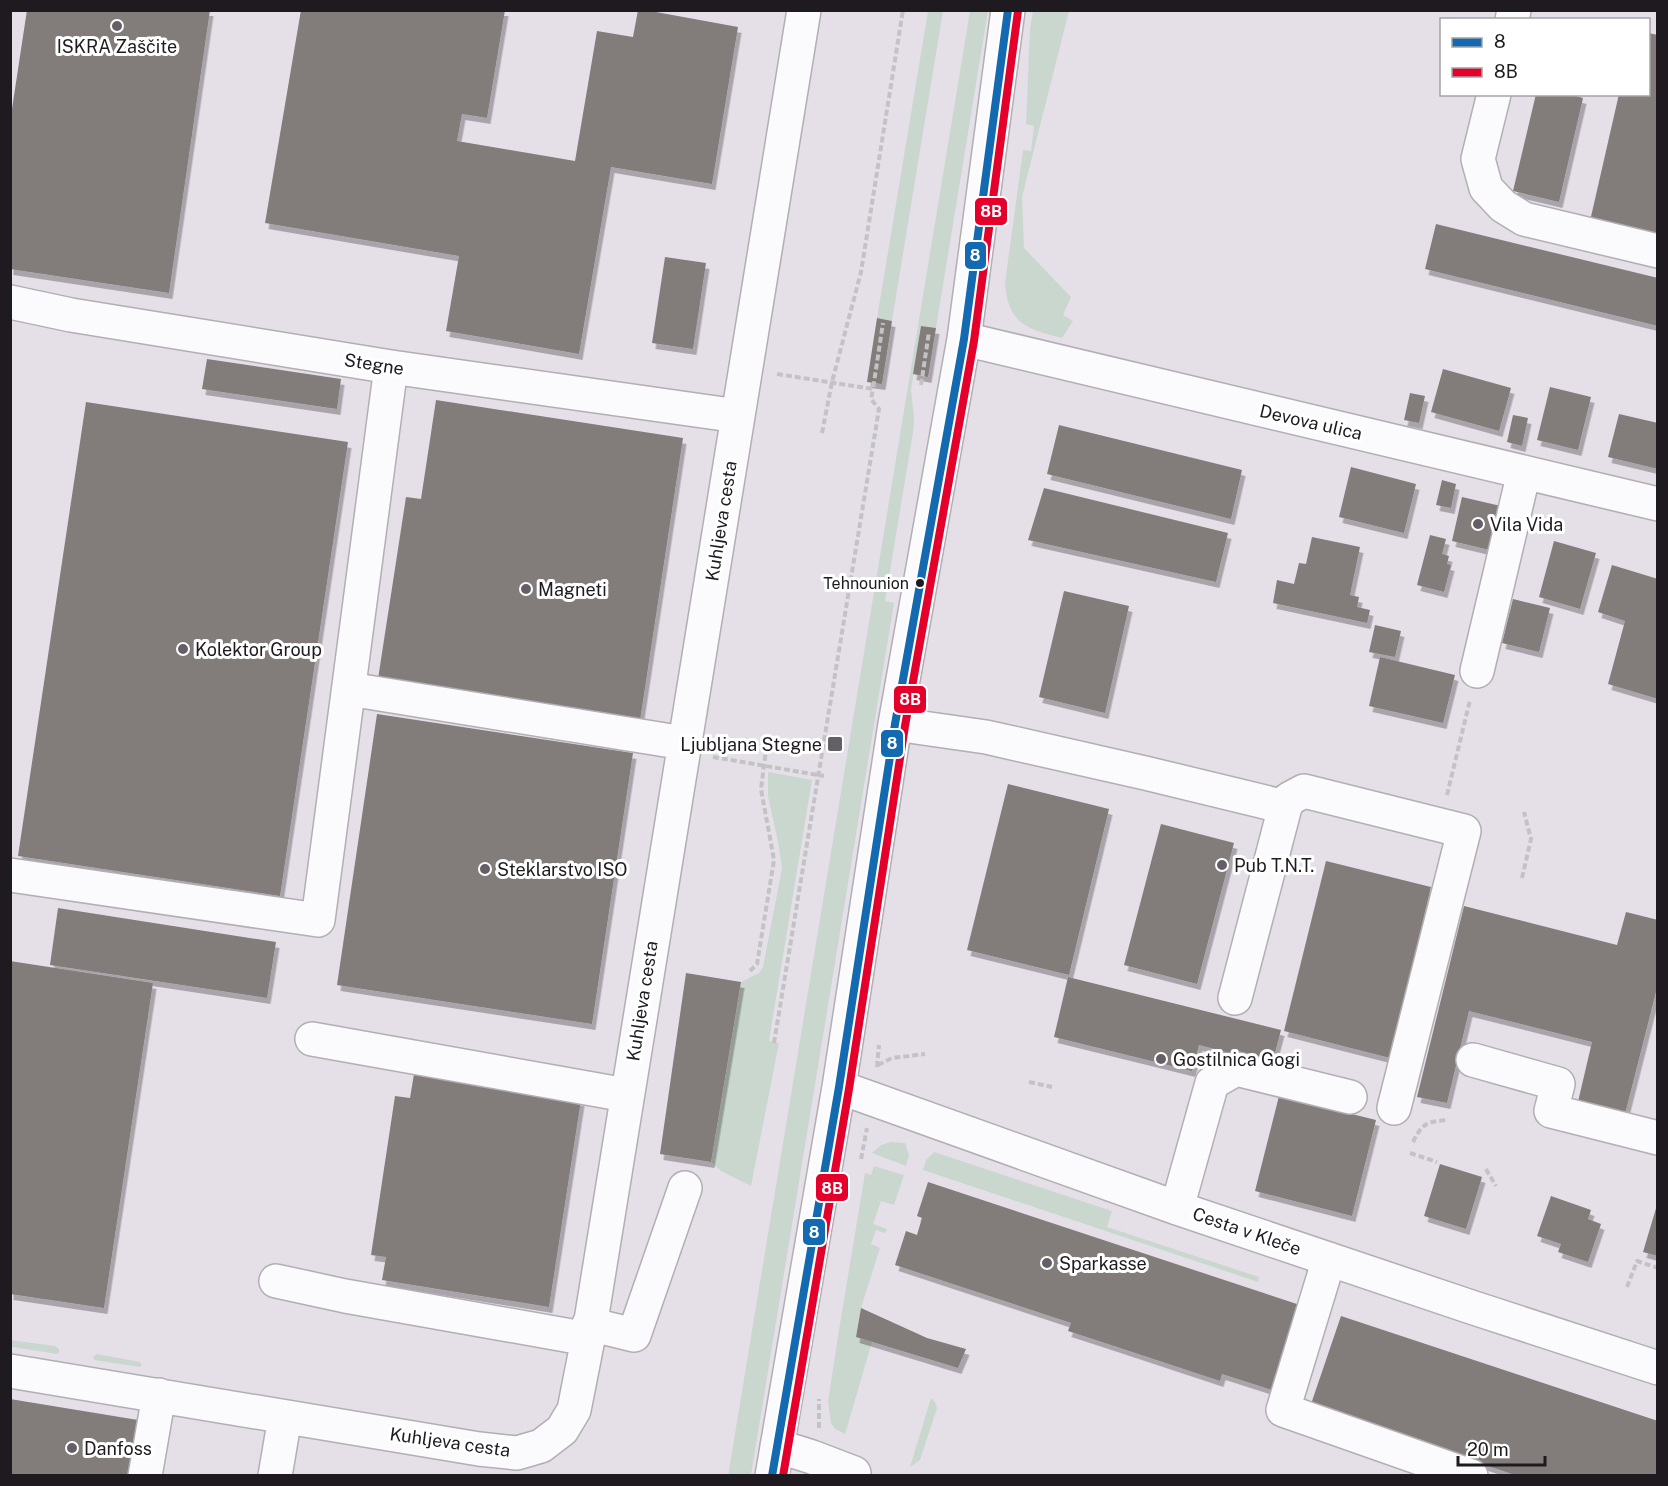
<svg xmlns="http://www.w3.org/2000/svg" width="1668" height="1486" font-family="'Public Sans',sans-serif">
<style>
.green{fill:#cad7ce}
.building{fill:#827c7a;filter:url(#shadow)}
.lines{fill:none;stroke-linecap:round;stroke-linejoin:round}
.minor-casing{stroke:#b2aeb4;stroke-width:36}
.path{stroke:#c3c2c4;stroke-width:4;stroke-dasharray:6 3;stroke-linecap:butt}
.minor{stroke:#fbfafc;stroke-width:33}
.bus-1-casing{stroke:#fff;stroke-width:12}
.bus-2-casing{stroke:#fff;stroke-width:12}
.bus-1{stroke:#136ab0;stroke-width:8}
.bus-2{stroke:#e4002b;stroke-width:8}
.poi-dot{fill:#645f66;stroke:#fff;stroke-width:2}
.bus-dot{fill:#1e1a20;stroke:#fff;stroke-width:2}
.labels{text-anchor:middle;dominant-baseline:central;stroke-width:6;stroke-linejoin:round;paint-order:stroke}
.bus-label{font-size:16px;fill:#1e1a20;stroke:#fff;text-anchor:end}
.poi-label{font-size:18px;fill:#1e1a20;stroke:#fff;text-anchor:start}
.street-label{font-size:18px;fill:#1e1a20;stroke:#fff}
.line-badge{stroke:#fff;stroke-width:2}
.badge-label{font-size:16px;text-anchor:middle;font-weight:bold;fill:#fff}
</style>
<defs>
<filter id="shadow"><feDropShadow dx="3.5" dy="6" stdDeviation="0" flood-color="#0004"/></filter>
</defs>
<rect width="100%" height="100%" fill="#e5e0e8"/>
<path class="green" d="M928 11H943L892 321 877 318Z
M970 11H988L936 328 921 326 911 390 914 418 913 433 885 601 894 603 751 1475 728 1476Z
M1033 11H1069L1022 197 1024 248 1071 297 1063 315 1073 321 1062 338C1027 329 1008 324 1005 283L1023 150 1031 151 1034 126 1026 124 1030 29Z
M768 772 812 780 769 1041 779 1043 751 1186 721 1171 711 1162 741 982 759 973 763 967 782 868 778 842 768 796Z
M891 1142 905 1143 909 1155 906 1166 872 1153 881 1145Z
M934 1152 1112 1211 1107 1227 1259 1277 1258 1282 923 1170 926 1160Z
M874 1166 904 1175 894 1205 881 1201 873 1224 887 1229 885 1233 876 1230 871 1244 880 1248 861 1308 856 1337 872 1342 845 1434 835 1429 831 1423 828 1402 839 1330 865 1173 871 1175Z
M10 1340 55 1346 59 1349V1352L57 1354 12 1347Z
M97 1354 140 1362 142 1365 140 1367 94 1360 93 1357Z
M931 1398 935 1402 937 1408 920 1460 910 1467Z"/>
<path class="building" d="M27 10H210L169 293 10 269V122Z
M301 10H505L487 118 462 114 457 141 575 161 597 31 633 37 638 10H645L738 27 712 184 611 167 579 354 446 331 459 256 265 223Z
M1648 33 1658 35V236L1590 221 1619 94H1648Z
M1536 94H1568L1583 98 1559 202 1513 191Z
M1436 224 1658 278V326L1425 269Z
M665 257 706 263 693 349 652 343Z
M877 318 892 321 882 384 867 382Z
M921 326 936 328 928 377 913 374Z
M207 359 341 379 337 409 202 389Z
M1443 369 1511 388 1499 431 1431 412Z
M1550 387 1591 397 1578 450 1537 440Z
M1410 393 1425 396 1419 423 1404 420Z
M436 400 683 438 639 727 378 679 406 497 421 499Z
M86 402 348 442 280 896 18 856Z
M1619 414 1658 423V469L1608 457Z
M1513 415 1528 418 1522 446 1507 442Z
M1059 425 1242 470 1231 519 1047 474Z
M1351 467 1416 484 1404 533 1339 517Z
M1442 480 1456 484 1451 508 1436 505Z
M1044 488 1228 533 1216 582 1028 540Z
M1462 497 1505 507 1494 551 1452 541Z
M1430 535 1446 539 1442 554 1449 556 1447 564 1451 565 1444 592 1417 585Z
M1312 537 1360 547 1350 595 1359 597 1357 607 1370 610 1367 623 1273 603 1277 580 1294 584 1299 563 1306 564Z
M1554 541 1596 553 1580 609 1539 597Z
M1612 565 1658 579V699L1608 684 1625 621 1598 612Z
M1064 591 1129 606 1105 713 1039 697Z
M1513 599 1550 608 1539 652 1502 643Z
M1375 625 1401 631 1395 657 1369 652Z
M1380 657 1455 675 1443 723 1369 706Z
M377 714 633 753 592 1024 337 985Z
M1008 784 1109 809 1069 975 967 950Z
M1161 824 1234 843 1197 984 1124 965Z
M1326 861 1431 887 1390 1058 1284 1031Z
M1464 906 1617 945 1626 912 1658 920V984L1624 1118 1577 1106 1592 1042 1469 1011 1447 1103 1417 1097Z
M58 908 276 942 267 998 50 965Z
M10 961 153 983 104 1308 10 1294Z
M686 973 741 982 711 1162 660 1154Z
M1068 977 1281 1030 1272 1064 1199 1045 1192 1071 1054 1037Z
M414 1074 581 1100 549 1307 382 1280 386 1257 371 1255 395 1096 410 1098Z
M1279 1096 1376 1120 1352 1216 1255 1191Z
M1440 1164 1482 1177 1466 1229 1424 1216Z
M928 1182 1309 1308 1281 1393 1222 1374 1220 1381 1117 1347 1068 1331 1071 1323 895 1265 906 1231 917 1235 922 1218 917 1216Z
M1551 1196 1591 1210 1588 1219 1601 1224 1588 1262 1558 1252 1561 1244 1537 1236Z
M1657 1205H1658V1256L1643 1252Z
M861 1308 927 1338 966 1349 958 1368 856 1337Z
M1341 1316 1658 1421V1476H1518L1310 1407Z
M10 1399 138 1420 129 1476H10Z"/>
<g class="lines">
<g class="minor-casing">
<path id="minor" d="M1512 20 1514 10
M1494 94 1478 159 1486 188 1503 206 1524 219 1658 251
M10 302 71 315 391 367 738 416
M964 339 1658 504
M1477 671 1524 472
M349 689 684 743
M895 724 986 737 1145 773 1285 807 1235 998
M1285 807 1289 799 1304 791 1464 831 1394 1108
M10 875 318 920 391 367
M312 1039 626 1095
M1473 1060 1558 1084 1551 1111 1658 1138
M839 1087 1177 1208 1474 1308 1658 1368
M1177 1208 1212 1083 1236 1069 1350 1097
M1329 1259 1283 1410 1471 1476
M276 1281 345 1296 588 1339
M589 1324 634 1335 685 1188
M10 1371 479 1449 517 1453 541 1446 562 1430 574 1410 588 1339 804 10
M777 1446 812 1457 854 1473
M145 1476 159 1395
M275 1476 285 1417
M772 1476 839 1087 895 724 964 339 1008 10"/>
</g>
<path class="path" d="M777 374 873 389 883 323
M921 385 929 332
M822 433 832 382 861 272 903 10
M713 757 824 776
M1447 795 1470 700
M1522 878 1531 839 1524 812
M750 971 757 964 774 860 761 789 767 742
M774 1043 879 409 871 399 873 389
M878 1065 892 1058 925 1054
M877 1067 879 1045
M1029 1082 1052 1087
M1413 1142C1423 1122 1427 1122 1448 1120
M1410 1153 1437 1162
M861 1159 867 1128
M1486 1169 1496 1186
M1627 1287 1637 1261 1658 1268
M819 1428V1399"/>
<use href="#minor" class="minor"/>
<g class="bus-1-casing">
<path id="bus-1" d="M772 1476 839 1087 895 724 964 339 1008 10"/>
</g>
<g class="bus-2-casing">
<path id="bus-2" d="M783 1476 849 1089 905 726 974 341 1018 11"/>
</g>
<use href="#bus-1" class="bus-1"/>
<use href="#bus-2" class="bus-2"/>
</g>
<g class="poi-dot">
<circle cx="117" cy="26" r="6"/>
<circle cx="1478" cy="524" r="6"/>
<circle cx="526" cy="589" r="6"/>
<circle cx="183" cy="649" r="6"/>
<rect x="827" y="736" width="16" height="16" rx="3"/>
<circle cx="1222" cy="865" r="6"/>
<circle cx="485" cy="869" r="6"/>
<circle cx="1161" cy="1059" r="6"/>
<circle cx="1047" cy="1263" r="6"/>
<circle cx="72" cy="1448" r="6"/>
</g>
<circle class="bus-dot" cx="920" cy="583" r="5"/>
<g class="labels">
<g class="bus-label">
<text x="909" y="583">Tehnounion</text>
</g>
<g class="poi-label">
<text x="117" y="46" text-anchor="middle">ISKRA Zaščite</text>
<text x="1490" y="524">Vila Vida</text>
<text x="538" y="589">Magneti</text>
<text x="195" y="649">Kolektor Group</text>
<text x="822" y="744" text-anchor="end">Ljubljana Stegne</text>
<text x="1234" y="865">Pub T.N.T.</text>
<text x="497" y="869">Steklarstvo ISO</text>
<text x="1173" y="1059">Gostilnica Gogi</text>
<text x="1059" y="1263">Sparkasse</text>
<text x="84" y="1448">Danfoss</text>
</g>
<g class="street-label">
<text transform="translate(374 364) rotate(9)">Stegne</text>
<text transform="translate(1311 422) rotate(13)">Devova ulica</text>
<text transform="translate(721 521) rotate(-81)">Kuhljeva cesta</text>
<text transform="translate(642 1001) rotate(-81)">Kuhljeva cesta</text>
<text transform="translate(1247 1231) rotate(19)">Cesta v Kleče</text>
<text transform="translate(450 1442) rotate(8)">Kuhljeva cesta</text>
</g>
</g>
<g class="line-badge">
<rect x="974" y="197" width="34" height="29" rx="6" fill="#e4002b"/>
<rect x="964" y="241" width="23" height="29" rx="6" fill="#136ab0"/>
<rect x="893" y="685" width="34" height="29" rx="6" fill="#e4002b"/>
<rect x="880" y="729" width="24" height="29" rx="6" fill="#136ab0"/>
<rect x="815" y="1173" width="34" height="29" rx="6" fill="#e4002b"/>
<rect x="802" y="1218" width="24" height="28" rx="6" fill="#136ab0"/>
</g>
<g class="badge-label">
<text x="991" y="217">8B</text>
<text x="975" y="261">8</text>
<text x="910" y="705">8B</text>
<text x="892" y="749">8</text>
<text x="832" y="1194">8B</text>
<text x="814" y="1238">8</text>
</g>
<rect width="1668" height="1486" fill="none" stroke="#1e1a20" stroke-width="24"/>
<rect x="1440" y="18" width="210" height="78" fill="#ffffff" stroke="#a5a3a6" stroke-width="1.5"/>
<rect x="1452" y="38" width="30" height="9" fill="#136ab0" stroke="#a5a3a6" stroke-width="1.5"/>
<text x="1494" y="48" font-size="18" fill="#1e1a20">8</text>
<rect x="1452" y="68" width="30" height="9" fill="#e4002b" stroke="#a5a3a6" stroke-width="1.5"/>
<text x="1494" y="78" font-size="18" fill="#1e1a20">8B</text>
<path d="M1458 1456v9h87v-9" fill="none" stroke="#1e1a20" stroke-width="3"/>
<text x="1467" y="1456" font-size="18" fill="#1e1a20" stroke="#ffffff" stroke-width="4.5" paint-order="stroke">20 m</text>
</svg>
